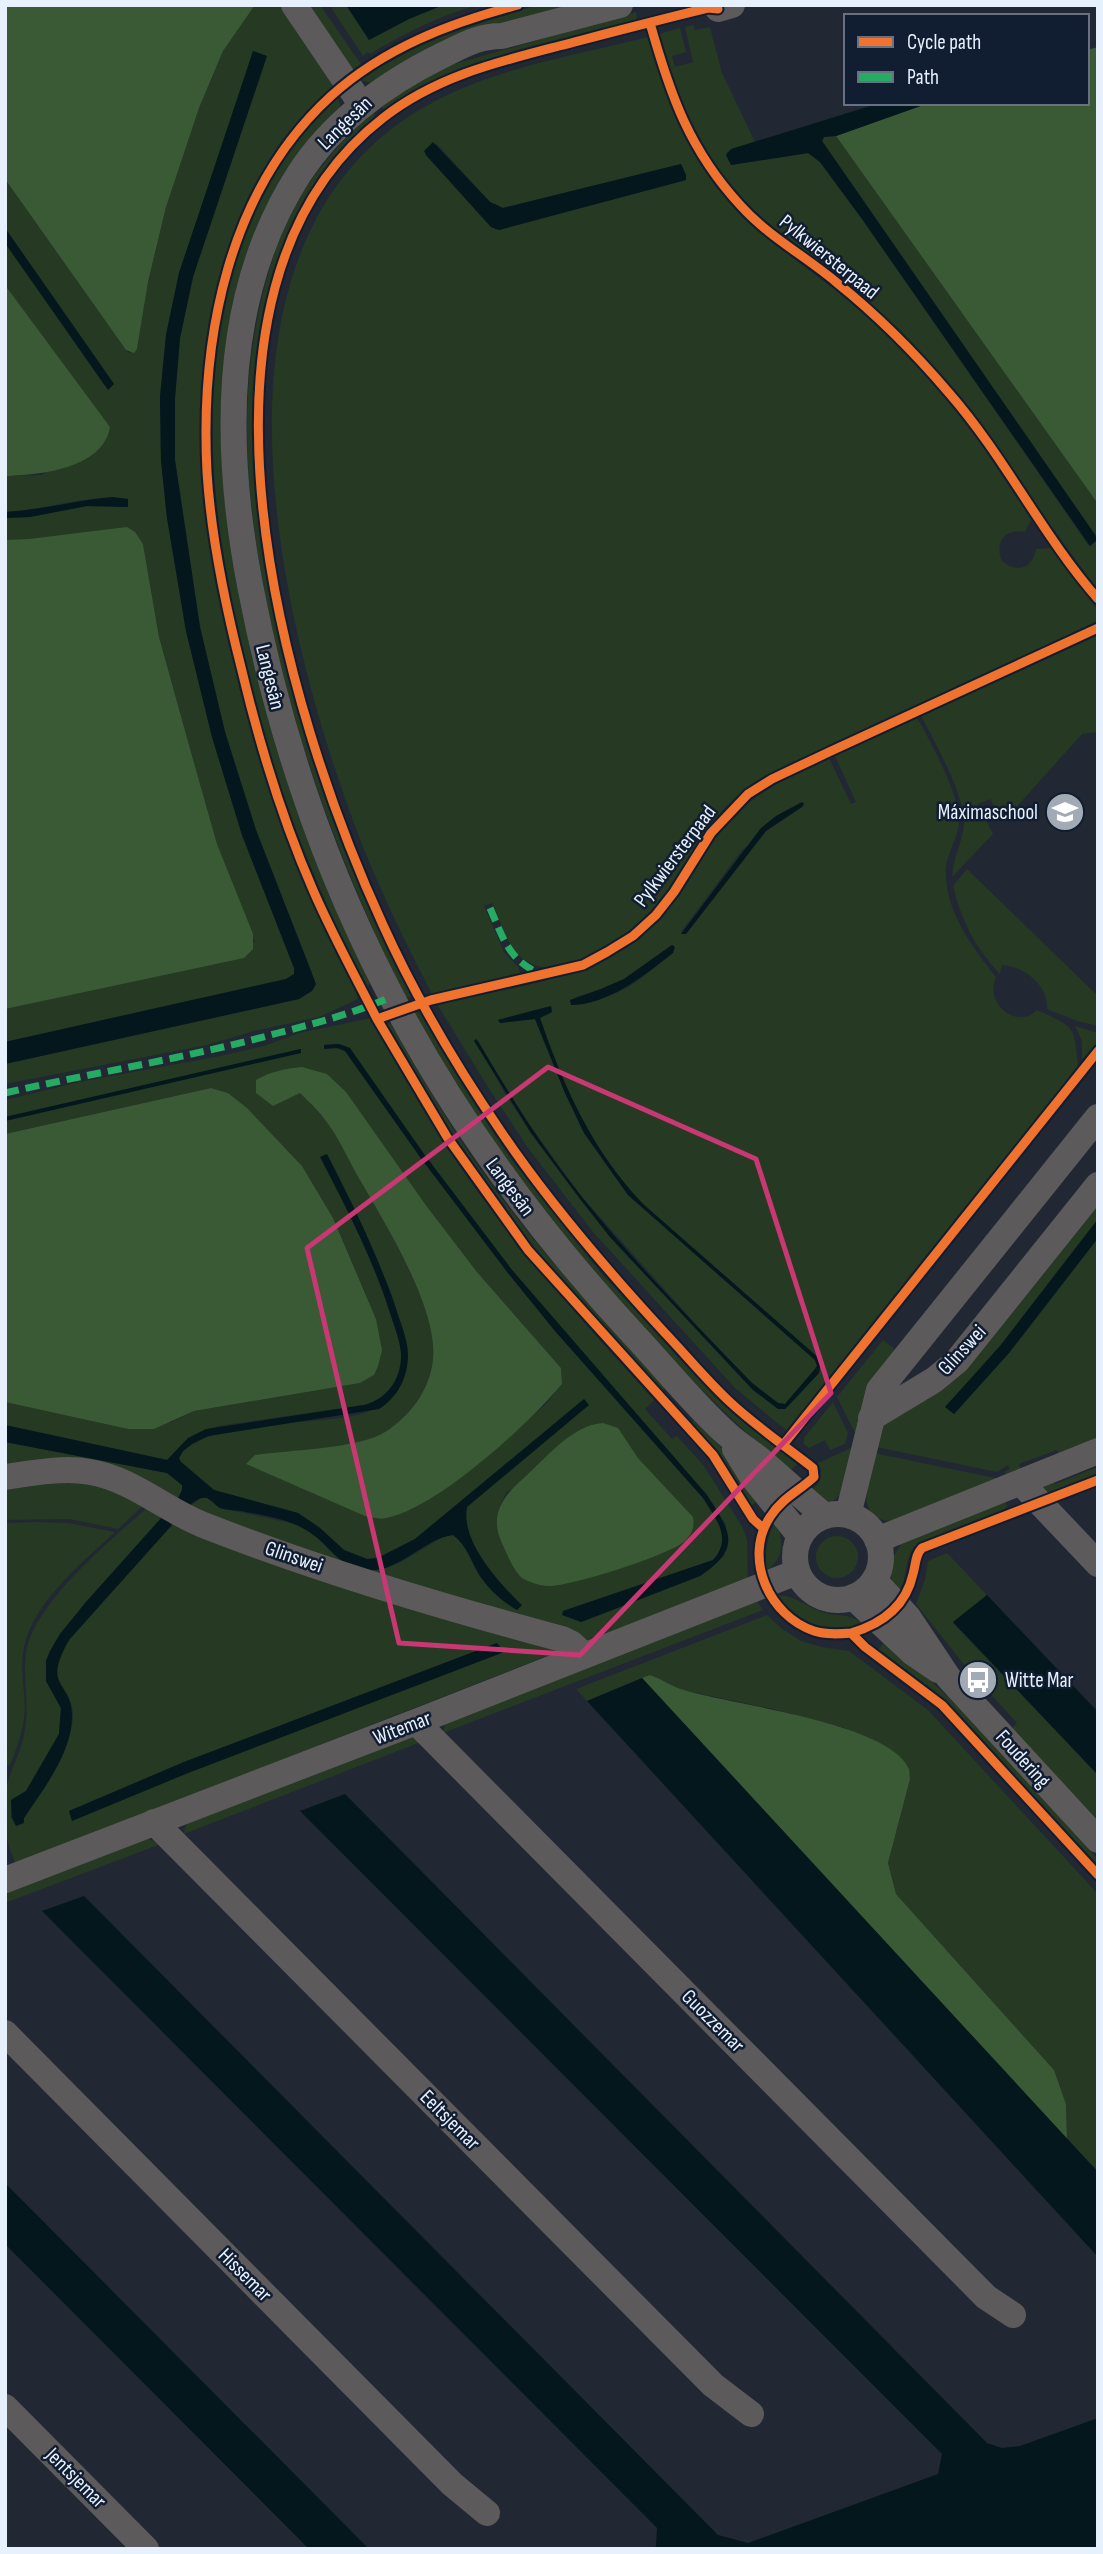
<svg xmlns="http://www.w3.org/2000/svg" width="1103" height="2554" font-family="'Sofia Sans Condensed',sans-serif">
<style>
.green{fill:#253923;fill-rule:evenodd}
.forest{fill:#3a5935}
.water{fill:#03171c}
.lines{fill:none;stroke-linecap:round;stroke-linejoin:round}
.minor{stroke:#5c5a5b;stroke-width:26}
.quiet{stroke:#26ab63;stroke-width:7;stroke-dasharray:14 7;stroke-linecap:butt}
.cycleway-casing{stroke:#111d30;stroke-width:13}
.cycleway{stroke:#ef722f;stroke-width:9}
.marked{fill:none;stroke:#c83873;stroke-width:5;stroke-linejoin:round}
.labels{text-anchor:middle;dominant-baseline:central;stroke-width:5;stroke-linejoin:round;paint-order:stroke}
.street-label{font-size:21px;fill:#e7f0fd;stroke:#111d30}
.poi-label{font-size:21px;fill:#e7f0fd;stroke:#111d30;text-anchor:end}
</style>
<rect width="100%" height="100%" fill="#212833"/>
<path class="green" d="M255 5H281L336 87C303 118 272 153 252 194 189 325 197 467 223 605 237 677 256 750 281 819 293 852 306 885 322 917 334 943 352 971 358 999L319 1017 254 1031 207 1045 5 1084V1064L299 999 312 973 256 830 225 732 200 627 175 460V398L180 338 193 277 254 51 179 273 166 335 160 397 161 461 167 518 186 631 212 737 242 835 294 968V974L286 979 5 1042V1009L84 991 255 942 217 844 189 745 159 637 143 544 5 540V518L30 517 86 506 128 507V499C87 494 47 510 5 512V476L42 475 110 428 5 285V243L108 389 114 384 5 228V179L126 350 129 353 137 349 148 282 166 207 199 108 223 51Z
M305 5H320L363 67 352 74Z
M334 5H346L370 39 409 19 443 5H478C439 16 405 33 370 54L368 52 363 56 332 9Z
M539 5H578L372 83 360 80C419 38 470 23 539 5Z
M636 12 637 20 461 69 418 89 384 110 380 105 415 83 451 65Z
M693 25 695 30 710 27 722 73 755 142 727 152 726 155 731 165 809 153 820 162 862 219 1089 546 1098 540V591L1035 504 982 425 927 360 840 278 764 220 732 189 716 167 681 106 659 34 680 28 686 52 672 56 675 67 693 62 685 27Z
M648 37C666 101 691 166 740 213 783 255 836 286 880 328 913 360 945 393 972 430 993 459 1012 489 1032 518L1025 532C1005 528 994 542 1002 561 1017 574 1033 568 1036 549L1052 548 1098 610V622L775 771C755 783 736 795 720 813 697 841 682 873 660 902 639 930 606 950 573 962 555 968 539 971 523 959 507 947 500 920 492 903L484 906 504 952 519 968 520 974 432 994C402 936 374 878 352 818 281 623 197 276 394 127 466 72 561 59 648 37ZM437 144 490 202 503 208 681 164 686 175V180L499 230 491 227 426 155Z
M338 97 341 109 283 178 224 484 360 960 370 983 367 988C304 867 258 740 232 605 212 502 203 400 227 296 235 262 244 227 260 196 280 158 308 125 338 97Z
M372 111 376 117C340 153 305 191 286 240 240 359 251 487 275 610 289 678 306 747 331 813 354 876 382 937 412 997L405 998C341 866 291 734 264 589 245 489 238 389 264 289 271 262 279 235 292 210 314 172 341 141 372 111Z
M836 136 1098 504V539L822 141 823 137Z
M1098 634V732L1082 734 1003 822 990 799 978 804 993 834 952 877C953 858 963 841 964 823 965 796 934 740 921 716Z
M917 718C931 742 956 789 959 816 961 834 948 850 946 867 943 908 972 947 996 977 984 1005 1018 1030 1037 1010 1076 1028 1074 1025 1078 1067L787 1431 735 1388 593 1232 528 1148 486 1084 437 1004C504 988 578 982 634 941 678 910 688 870 719 832 751 793 785 779 829 758L851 804 856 802 835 756ZM802 802 766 831 686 934H681V932L742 850ZM672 945C659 967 632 989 607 996 597 999 584 997 573 998L601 989 624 979ZM551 1006 540 1018C561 1086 594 1152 643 1204L821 1360 819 1373 786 1409 753 1390 610 1237 531 1133 504 1092 476 1039 530 1126 582 1197 699 1328 752 1383 778 1403 785 1404 815 1369 817 1366 815 1360 628 1195 584 1133 565 1093 535 1019 500 1023 498 1020Z
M967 869 1098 996V1026L1077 1021 1047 1009C1049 985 1023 966 1002 965L1000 974C976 949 961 920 953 886Z
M418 1008 465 1089 511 1159 601 1273 726 1406 798 1464 788 1472C721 1409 653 1345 594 1275 525 1193 466 1103 412 1012Z
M371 1018C406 1082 443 1146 487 1204 539 1273 596 1336 654 1400L645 1409 672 1439 677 1436 704 1466 743 1528 747 1540 748 1580 585 1641 184 1510 201 1498H207L220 1508 296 1524 314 1534 337 1557 383 1569 403 1561 444 1536 453 1535 464 1545 480 1577 521 1605C499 1583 460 1541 467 1506L588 1405 584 1400 415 1539 379 1557 367 1559 344 1550 320 1528 298 1513 214 1490 181 1462 179 1458C197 1419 324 1426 364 1413 375 1409 387 1399 397 1393L404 1333 391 1293 351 1201 321 1157C347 1209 374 1261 391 1316 395 1328 400 1341 401 1353 402 1378 388 1399 364 1405L218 1426 168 1460 5 1425V1402L128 1429 172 1422 194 1411 360 1383 374 1375 376 1319 333 1218 302 1166 247 1109 228 1093 211 1088 5 1134V1121L301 1052 300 1049 5 1117V1100L79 1082 220 1056 264 1046 299 1033ZM339 1044 350 1049 424 1154 512 1270 656 1438 726 1524 724 1556 700 1576 582 1622 563 1611 713 1560C733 1538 716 1519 703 1498L555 1331 508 1273 420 1157 345 1051 324 1045ZM300 1092 425 1204 477 1272 561 1368 562 1384 545 1405 471 1470 411 1510 365 1516 255 1455C288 1451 359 1449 385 1432 410 1416 430 1390 433 1359 438 1307 383 1220 357 1175 347 1157 338 1135 325 1120 317 1110 308 1101 300 1092ZM618 1429 638 1458 693 1518 694 1525 682 1543 612 1570 521 1577C503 1547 487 1525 507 1492Z
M391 1023C422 1078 454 1134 492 1185 544 1257 605 1321 665 1386L663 1392C632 1359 601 1327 572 1293 501 1212 437 1121 387 1025Z
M1075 1026 1098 1033V1041L1082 1060V1041Z
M1098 1193V1219L1000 1346 946 1407 954 1414 1009 1353 1098 1238V1444L1061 1458 1057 1450 1019 1464 1022 1473 1007 1479 1005 1471 1010 1469 1008 1465 997 1472 876 1447 880 1431 887 1420Z
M883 1340 897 1351 867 1389 856 1435 837 1397Z
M833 1402 848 1433 845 1444 830 1450 825 1440 809 1448 804 1444V1438Z
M695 1418 727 1454 760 1498 751 1506 723 1459 691 1423Z
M5 1442 167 1473 182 1485V1490L175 1505 149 1489 5 1471Z
M853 1447 842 1493 832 1502 822 1499 811 1489C821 1485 821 1478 821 1469L816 1464Z
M874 1453 1000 1479 894 1521C877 1522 868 1514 866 1498Z
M1098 1467V1474L1049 1493 1042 1489 1043 1481 1052 1477 1055 1484Z
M63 1476 148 1501 118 1529 69 1519 5 1520V1482Z
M1005 1502 1008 1506 1003 1510 915 1546C903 1559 909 1581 897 1595L892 1586 890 1568 891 1560 902 1543Z
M151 1504 565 1649 16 1864C4 1841 1 1810 7 1785 11 1769 19 1755 23 1739 31 1709 22 1684 26 1654 33 1602 114 1538 151 1504ZM163 1516C140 1548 118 1581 94 1611 81 1627 62 1642 57 1663 53 1681 68 1691 72 1707 79 1740 41 1792 24 1818H11V1800L26 1791 59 1734 61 1708 46 1681V1661L50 1651 60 1634 86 1602ZM497 1643 504 1652 188 1773 72 1820 69 1811 184 1762Z
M34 1522 69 1523 115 1532C82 1563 28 1606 23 1654 20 1676 27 1698 24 1719 22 1734 16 1751 10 1765H5V1523Z
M775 1522C785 1540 784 1559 766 1571 765 1553 766 1538 775 1522Z
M816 1557a21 21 0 1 1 42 0a21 21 0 1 1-42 0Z
M947 1553 987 1595 953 1623 1098 1775V1823L1011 1729 1017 1723 965 1666 916 1604 925 1580 928 1561Z
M777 1595C796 1595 807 1608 825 1613 840 1617 851 1613 863 1624 829 1635 796 1626 777 1595Z
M757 1601 763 1610 443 1733 445 1725 450 1720Z
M767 1615 781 1628 801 1641 822 1647 849 1651 928 1710 1098 1894V2172L1067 2139 1066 2104 1054 2070 896 1894 888 1863 910 1779 845 1728 777 1710 682 1690 651 1675 587 1701 576 1689Z
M887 1640 959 1707 1098 1859V1867L944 1700 878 1649Z
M413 1736 421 1742 184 1834 185 1827 189 1822Z
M146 1838 161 1844 5 1903V1891Z"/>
<path class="forest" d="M5 5H255L223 51 199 108 166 207 148 282 137 349 134 353 126 350 5 179Z
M1098 47V504L836 136 929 103H1087V50Z
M5 285 110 427C103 469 39 475 5 476Z
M127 527 135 532 143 544 159 637 189 745 217 844 253 934V949L244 958 5 1009V540L29 539Z
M302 1067 327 1074 346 1092 425 1204 477 1272 561 1368 562 1384C530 1423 435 1510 386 1518 380 1520 371 1517 365 1516L246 1464 255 1455C288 1450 358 1449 385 1432 410 1416 430 1390 433 1359 438 1307 383 1220 357 1175 347 1157 338 1136 325 1120 318 1110 308 1101 300 1093L273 1106 256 1093V1080C271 1071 285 1069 302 1067Z
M211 1088 228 1093 247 1108 302 1166 333 1218 376 1319 382 1350 378 1366 374 1375 360 1383 194 1411 154 1429H128L5 1402V1134Z
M603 1423 618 1428 638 1458 693 1517C695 1527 692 1534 685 1541 670 1555 569 1587 548 1586 540 1586 529 1582 522 1578 513 1570 506 1552 501 1541 489 1513 505 1494 525 1477 547 1457 572 1425 603 1423Z
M650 1675C662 1679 673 1687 684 1690 731 1705 889 1722 909 1769 910 1772 909 1776 910 1779L888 1863 896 1894 1054 2070 1066 2104 1067 2139 642 1678Z"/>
<path class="water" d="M346 5H443L409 19 369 40Z
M253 51 267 56 193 277 180 338 175 398V460L200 627 225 732 256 830 316 984 312 991 299 999 5 1064V1042L286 979 294 974V968L242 835 212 737 186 631 167 518 161 461 160 397 166 335 179 273Z
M880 103H929L836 136 824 137 822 141 1098 539 1090 546 862 219 820 162 808 153 731 165 726 155 731 149Z
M433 142 490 202 503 208 681 164 686 175V180L499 230 491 227 426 155 424 151Z
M5 228 114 384 108 390 5 243Z
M113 497 128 499V507L87 506 30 517 5 518V512C42 510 77 500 113 497Z
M802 802 804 804 802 807 766 831 686 934H681L761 828 776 816Z
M672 945 675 947 673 953C645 975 608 1005 571 1005L570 1000 601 989 624 979Z
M551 1006 552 1012 540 1018C564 1087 592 1151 643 1204L821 1360 819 1373 785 1409H778L753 1390 610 1237 580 1199 531 1133 474 1041 476 1039 478 1041C509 1095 543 1148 582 1197 634 1262 694 1323 752 1383L778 1403 785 1404 815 1369 817 1366 815 1360 628 1195 584 1133 565 1093 535 1019 500 1023 498 1020Z
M339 1044 350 1048 424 1154 512 1270 707 1495C731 1532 742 1548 700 1576L581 1622 562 1615 563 1611 713 1560C733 1538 716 1519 703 1498L555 1331 508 1273 420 1157 345 1051 338 1048 324 1049V1045Z
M301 1049V1053L5 1121V1117Z
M327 1154C354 1207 381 1261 399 1318 403 1329 408 1343 408 1355 408 1377 398 1397 379 1409L208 1436 192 1444 183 1451 179 1458 181 1462 214 1490 298 1513 320 1528 344 1550 367 1559 378 1558 415 1539 584 1399 589 1405 467 1507C460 1541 499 1583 522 1605L517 1610C502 1601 490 1591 480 1576 471 1562 467 1545 453 1535 418 1539 391 1586 349 1565 334 1558 326 1543 312 1534 292 1519 266 1516 241 1511 235 1510 226 1510 220 1508 216 1506 212 1500 207 1498 199 1496 190 1505 184 1510L175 1505 182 1490V1485L167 1473 5 1442V1425L167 1460 188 1438 206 1429 364 1405C388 1399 402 1378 401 1353 400 1341 395 1328 391 1316 374 1261 347 1209 320 1157Z
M1098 1219V1238L1009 1353 954 1414 945 1407 1000 1346Z
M163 1516 172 1525 69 1640C41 1690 72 1679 72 1716 72 1753 44 1788 24 1818V1823L16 1826 12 1818 11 1800 26 1791 59 1734 61 1708 46 1681V1661L50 1651 60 1634 86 1602Z
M987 1595 1098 1712V1775L953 1622Z
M497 1643 504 1652 188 1773 72 1821 69 1811 184 1762Z
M642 1678 1098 2172V2257L587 1701Z
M345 1794 987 2443 1002 2448 1020 2446 1098 2418V2549H653L656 2546 657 2528 42 1911 84 1896 718 2535 748 2543 938 2474 942 2454 300 1811Z
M5 2183 369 2549H309L5 2244Z"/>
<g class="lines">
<path class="minor" d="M294 5 361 104
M620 5 502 36C478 36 464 45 443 55 386 83 334 120 299 174 221 295 224 449 250 585 306 879 432 1117 635 1336 665 1368 696 1407 728 1435 739 1445 752 1453 763 1462 784 1480 804 1499 825 1516
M718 9 732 5
M871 1418 934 1380 957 1361 1098 1185
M735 1449 751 1475 800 1536
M5 1477C33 1473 63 1467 90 1472 133 1479 166 1511 206 1526 321 1571 442 1607 562 1639L572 1644 584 1655
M1021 1483 1098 1564
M795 1557a43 43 0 1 1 86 0a43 43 0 1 1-86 0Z
M848 1515 879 1390 1098 1117
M877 1540 1098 1451
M874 1580 908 1617 948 1677 1098 1840
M853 1597 913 1653 938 1670
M416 1722 986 2297 1013 2315
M154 1822 713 2385 751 2414
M5 1880 416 1722 797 1572
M5 2033 452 2484 487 2513
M5 2407 146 2549"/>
<path class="quiet" d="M490 908C503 938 509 961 541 974
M5 1093C96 1072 188 1058 278 1033 317 1023 354 1013 391 997"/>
<g class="cycleway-casing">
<path id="cycleway" d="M718 9 708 8C658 20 609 33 559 46 497 62 435 77 383 118 160 291 285 712 383 925 416 998 457 1067 502 1133 550 1204 607 1270 665 1333 687 1356 707 1381 731 1403 756 1426 786 1447 813 1468L814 1477C799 1491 781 1499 770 1517 743 1558 769 1616 814 1631 826 1635 839 1634 851 1633L865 1647 942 1705 1098 1875
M650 23C670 94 689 150 741 206 768 236 805 256 836 282 877 315 915 353 949 393 1005 457 1042 535 1098 599
M377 1019C355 976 332 934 313 890 282 819 259 743 241 667 225 604 211 537 207 472 200 338 228 190 331 96 384 48 450 23 518 5
M783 1445 1098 1051
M764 1529 753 1519 713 1455 528 1250 447 1137 377 1019 431 1000 583 965 607 952 633 936 656 915 674 892 711 833 748 794 772 779 829 752 1098 628
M851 1633C882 1624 906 1606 913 1574 916 1564 915 1555 922 1548L1098 1480"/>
</g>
<use href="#cycleway" class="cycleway"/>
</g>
<path class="marked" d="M548 1067 756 1159 831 1393 580 1655 399 1643 307 1248Z"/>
<defs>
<g id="school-disc" transform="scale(2.0125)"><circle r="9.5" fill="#a2aab6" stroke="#111d30"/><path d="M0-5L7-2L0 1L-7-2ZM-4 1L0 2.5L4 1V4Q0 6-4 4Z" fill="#fff"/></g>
<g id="bus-disc" transform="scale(2.0125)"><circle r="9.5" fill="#a2aab6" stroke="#111d30"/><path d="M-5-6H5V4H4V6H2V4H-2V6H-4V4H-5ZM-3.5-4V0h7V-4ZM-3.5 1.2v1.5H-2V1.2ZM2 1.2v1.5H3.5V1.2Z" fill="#fff"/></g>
</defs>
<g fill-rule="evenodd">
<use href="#school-disc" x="1065" y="812"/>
<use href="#bus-disc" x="978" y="1680"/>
</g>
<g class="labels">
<g class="street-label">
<text transform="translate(345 123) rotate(-44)">Langesân</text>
<text transform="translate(829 257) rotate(39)">Pylkwiersterpaad</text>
<text transform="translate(270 677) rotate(76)">Langesân</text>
<text transform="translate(675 856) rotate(-53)">Pylkwiersterpaad</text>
<text transform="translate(510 1187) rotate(53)">Langesân</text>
<text transform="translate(962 1350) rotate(-47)">Glinswei</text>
<text transform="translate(294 1557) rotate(19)">Glinswei</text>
<text transform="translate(402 1728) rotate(-21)">Witemar</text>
<text transform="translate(1023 1759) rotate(48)">Foudering</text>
<text transform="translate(713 2021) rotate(45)">Guozzemar</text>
<text transform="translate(450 2120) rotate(45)">Eeltsjemar</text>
<text transform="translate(245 2275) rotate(45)">Hissemar</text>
<text transform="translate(76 2478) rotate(45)">Jentsjemar</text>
</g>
<g class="poi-label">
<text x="1038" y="812">Máximaschool</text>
<text x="1005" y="1680" text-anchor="start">Witte Mar</text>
</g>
</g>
<rect width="1103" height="2554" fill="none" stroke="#e7f0fd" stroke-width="14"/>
<rect x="844" y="14" width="245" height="91" fill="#111d30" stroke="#677182" stroke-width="2"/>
<rect x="858" y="37" width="35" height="10" fill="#ef722f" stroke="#677182" stroke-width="2"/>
<text x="907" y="49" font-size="21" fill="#e7f0fd">Cycle path</text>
<rect x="858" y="72" width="35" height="10" fill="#26ab63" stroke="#677182" stroke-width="2"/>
<text x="907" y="84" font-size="21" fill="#e7f0fd">Path</text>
</svg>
